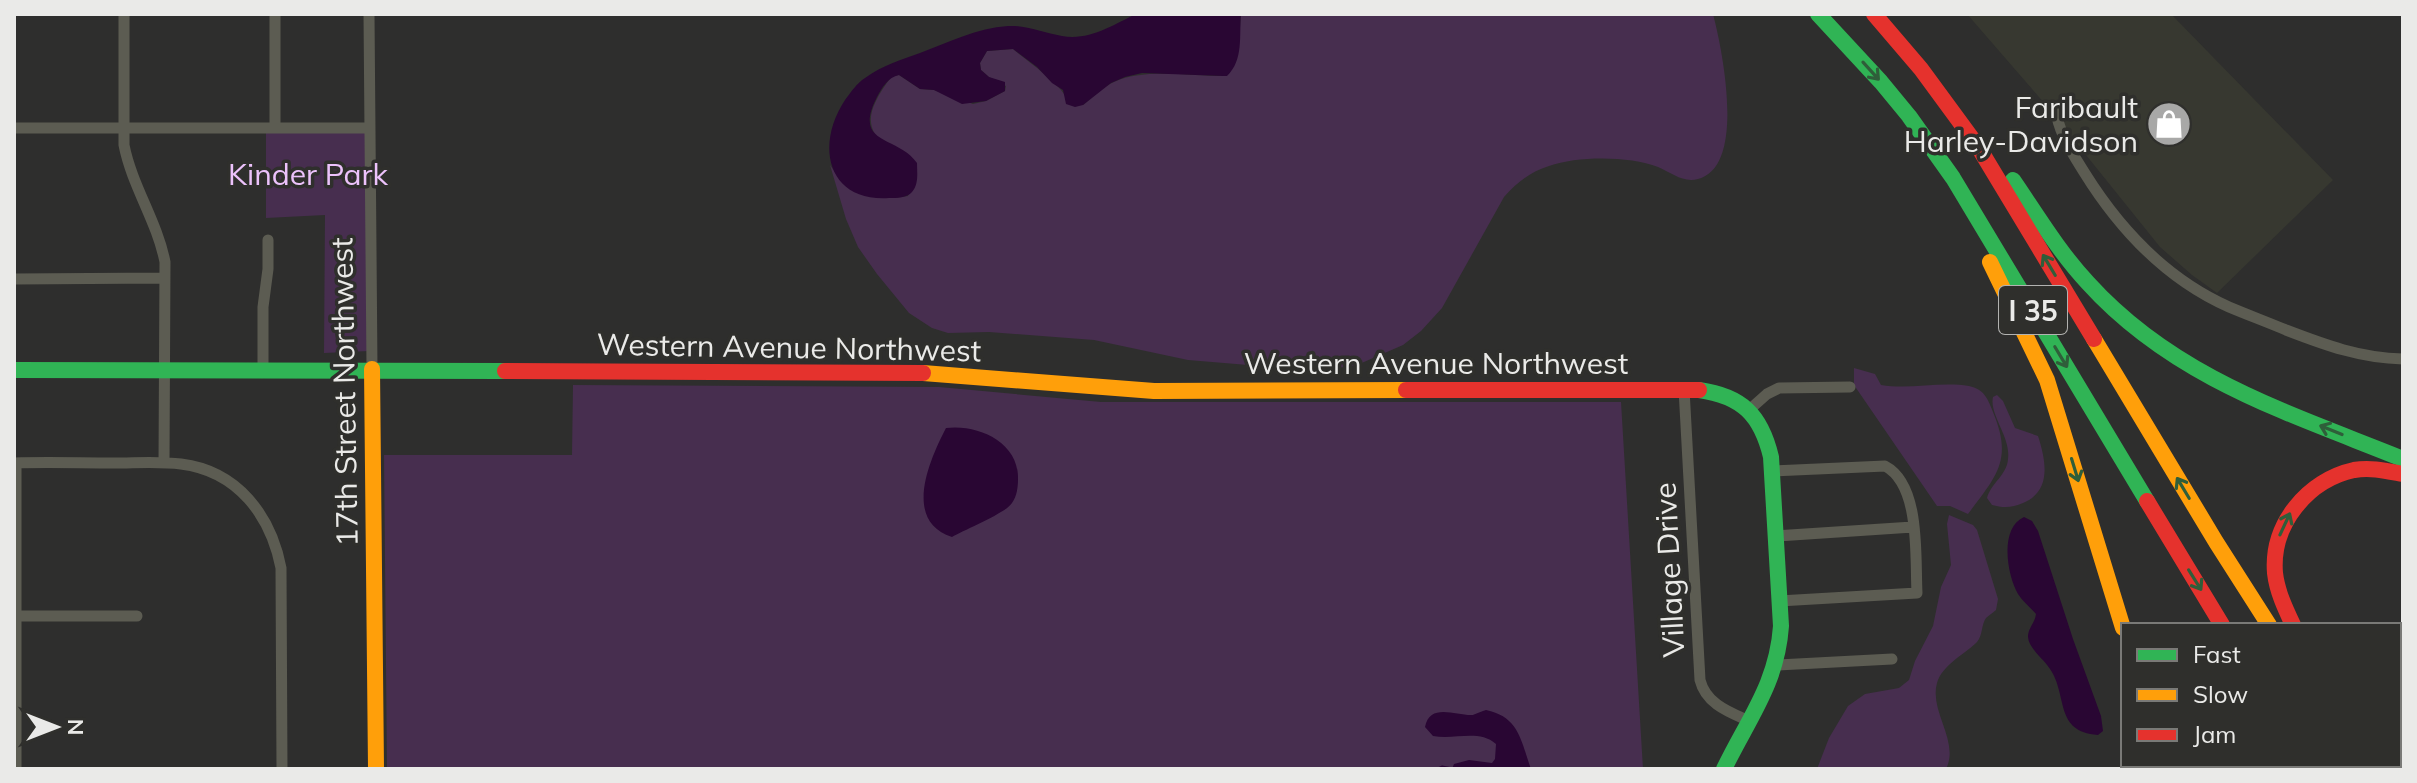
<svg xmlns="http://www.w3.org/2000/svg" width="2417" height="783" font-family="Mulish,sans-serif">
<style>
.built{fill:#373830}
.green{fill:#472e4f}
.water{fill:#290633}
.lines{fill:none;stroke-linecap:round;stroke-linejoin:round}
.stream{stroke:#290633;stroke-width:3}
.street{stroke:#5c5c52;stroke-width:11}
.fast{stroke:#30b455;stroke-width:16}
.slow{stroke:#ff9f0a;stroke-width:16}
.jam{stroke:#e5322d;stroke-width:16}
.oneway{stroke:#2f5e3a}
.labels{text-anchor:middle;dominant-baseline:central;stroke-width:7;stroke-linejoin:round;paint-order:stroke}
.shield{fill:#2f2f2c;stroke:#b2b2b0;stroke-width:2}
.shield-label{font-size:28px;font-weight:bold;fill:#eaeae8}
.poi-label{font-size:30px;fill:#eaeae8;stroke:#2f2f2c;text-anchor:end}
.park-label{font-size:30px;fill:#ecc2fb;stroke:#2f2f2c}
.street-label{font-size:30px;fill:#eaeae8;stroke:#2f2f2c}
</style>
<rect width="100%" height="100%" fill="#2e2e2d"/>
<path class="built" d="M1967 14H2171L2333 180 2217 293 2192 275 2160 247 2045 104Z"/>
<path class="green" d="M1241 14H1713C1722 48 1747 167 1698 179 1683 183 1672 173 1658 167 1629 156 1578 156 1549 166 1530 172 1516 183 1504 197L1442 308 1421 331 1403 345 1357 365 1324 370 1296 369 1188 360 1094 340 989 332 948 333 932 328 909 313 877 274 858 247 846 219 830 165C848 193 876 202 908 196L917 176C877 137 850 131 892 76L899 75 920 89 934 90 973 104 986 101 1005 91 1006 86 989 77 981 70 980 63 987 51 1013 49C1027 61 1061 84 1067 99L1083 105C1093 97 1103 87 1114 82 1142 68 1191 76 1223 76L1240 27Z
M266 132H365L369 351 324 353 325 215 266 218Z
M1854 368 1875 374 1881 385C1910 390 1940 381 1969 386 1984 389 1988 399 1993 412 2013 460 1997 475 1968 514L1950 506H1937L1854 385Z
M573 385 939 387 1101 402H1621L1643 769H387L384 455H572Z
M1997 395 2003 401 2015 428 2038 436C2046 461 2052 491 2023 503 2012 508 2003 508 1992 505L1987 498C1991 483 2007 475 2008 459 2011 437 1989 415 1993 397Z
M1949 515 1973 525 1977 530 1998 599 1996 610C1993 613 1989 615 1986 618 1981 625 1983 635 1977 642 1965 654 1942 665 1937 683 1929 712 1960 741 1946 769H1817L1829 738 1848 706 1865 694 1899 688 1909 680 1915 661 1933 626 1941 587 1951 565 1947 524Z"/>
<path class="water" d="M1136 14H1241C1239 35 1244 60 1227 76H1223L1142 73 1125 77 1111 83 1083 105 1075 107 1066 104 1063 90 1052 83 1037 67 1013 49 987 51 980 63 981 70 989 77 1005 82V91L986 101 962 104 934 90 920 89 899 75C888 77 882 88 877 97 852 146 898 135 917 163 917 172 919 184 912 192 907 198 897 198 889 198 827 202 815 145 845 100 851 92 857 83 865 78 883 65 901 60 920 53 949 42 977 28 1008 26 1026 25 1044 33 1062 36 1089 41 1113 25 1136 14Z
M946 428C978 424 1019 442 1018 479 1018 487 1017 496 1012 503 1006 513 964 530 952 537 902 521 930 459 946 428Z
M2024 517 2032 521 2038 531 2073 639 2101 716 2103 731 2098 735C2054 732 2068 695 2050 669 2044 659 2029 649 2028 637 2028 628 2035 623 2036 614 2030 607 2023 602 2018 594 2007 575 1999 528 2024 517Z
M1486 710C1520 717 1521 742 1531 769H1452L1454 764 1469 760 1492 763 1495 759 1496 744C1479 729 1455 740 1433 736L1425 727C1430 702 1456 716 1473 715 1475 714 1483 711 1486 710Z"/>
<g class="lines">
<path class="stream" d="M1438 769 1442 767 1452 769"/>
<path class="street" d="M124 14V145C132 186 157 221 165 262L164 463
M369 14 372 369
M2055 106C2058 132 2071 151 2084 172 2120 230 2166 279 2229 307 2248 315 2267 322 2286 330 2325 345 2360 358 2403 359
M14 128H369
M275 128V14
M14 279 165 278
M263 370V307L268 269V240
M1684 389 1700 680C1706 704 1729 712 1749 721
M1749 410 1767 394 1779 388 1850 387
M14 463C47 462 80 463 113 463 136 463 159 461 181 464 238 471 271 516 281 568L282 769
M1772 471 1885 466C1921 485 1915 557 1917 593L1779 601
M1776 536 1913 527
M15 616H137
M1777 665 1892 659
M16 769V463"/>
<path class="fast" d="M1818 14 1881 82 1909 116 1953 178 2147 501
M2013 180C2037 215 2059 252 2088 283 2174 378 2289 413 2403 459
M14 370 505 371
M1699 390C1742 396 1761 415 1771 457L1781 626C1777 684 1748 719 1724 769
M2399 676 2403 671
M2399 728 2403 725
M2371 765 2375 769
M2296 769 2301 765
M2351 769 2355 765"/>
<path class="slow" d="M1990 262 2047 380 2123 628
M2094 339 2216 542 2269 625
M372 369 376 769
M923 373 1154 391 1406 390"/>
<path class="jam" d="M1874 14 1921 69 1979 148 2094 339
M505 371 923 373
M1406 390H1699
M2147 501 2222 625
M2293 625C2285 608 2277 591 2275 573 2271 524 2308 480 2354 470 2371 467 2387 471 2403 474
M2180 765 2183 769
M2324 765 2327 769"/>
</g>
<defs><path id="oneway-shaft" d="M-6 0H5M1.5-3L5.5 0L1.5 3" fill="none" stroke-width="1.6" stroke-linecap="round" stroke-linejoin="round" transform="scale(2)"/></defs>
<g class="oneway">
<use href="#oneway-shaft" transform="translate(1871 71) rotate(48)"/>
<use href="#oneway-shaft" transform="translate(2049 265) rotate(-121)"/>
<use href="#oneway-shaft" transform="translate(2061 357) rotate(59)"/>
<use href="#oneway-shaft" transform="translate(2331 430) rotate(-158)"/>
<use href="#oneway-shaft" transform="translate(2075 470) rotate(73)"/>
<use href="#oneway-shaft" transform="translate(2183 488) rotate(-121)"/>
<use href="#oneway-shaft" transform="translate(2285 524) rotate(-65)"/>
<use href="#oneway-shaft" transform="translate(2195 580) rotate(58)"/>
</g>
<defs>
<g id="shop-disc" transform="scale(2.3)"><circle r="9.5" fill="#a8a8a7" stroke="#2f2f2c"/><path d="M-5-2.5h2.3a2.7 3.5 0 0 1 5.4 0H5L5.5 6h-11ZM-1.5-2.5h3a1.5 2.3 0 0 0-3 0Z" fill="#fff"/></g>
</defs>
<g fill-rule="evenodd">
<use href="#shop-disc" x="2169" y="124"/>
</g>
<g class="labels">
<rect class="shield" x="1999" y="286" width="68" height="48" rx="6"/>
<g class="shield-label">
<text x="2033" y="310">I 35</text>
</g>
<g class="poi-label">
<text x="2138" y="107">Faribault<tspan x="2138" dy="34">Harley-Davidson</tspan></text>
</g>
<g class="park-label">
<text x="308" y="174">Kinder Park</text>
</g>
<g class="street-label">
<text transform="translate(789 347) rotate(1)">Western Avenue Northwest</text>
<text x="1436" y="363">Western Avenue Northwest</text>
<text transform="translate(344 392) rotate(-91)">17th Street Northwest</text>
<text transform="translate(1669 570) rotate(-93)">Village Drive</text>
</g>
</g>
<rect width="2417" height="783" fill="none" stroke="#eaeae8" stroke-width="32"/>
<rect x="2121" y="623" width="280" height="144" fill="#2f2f2c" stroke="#7a7a77" stroke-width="2"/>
<rect x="2137" y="649" width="40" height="12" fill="#30b455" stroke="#7a7a77" stroke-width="2"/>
<text x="2193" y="663" font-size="24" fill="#eaeae8">Fast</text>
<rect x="2137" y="689" width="40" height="12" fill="#ff9f0a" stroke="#7a7a77" stroke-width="2"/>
<text x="2193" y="703" font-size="24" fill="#eaeae8">Slow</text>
<rect x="2137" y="729" width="40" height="12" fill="#e5322d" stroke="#7a7a77" stroke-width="2"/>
<text x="2193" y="743" font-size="24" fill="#eaeae8">Jam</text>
<g transform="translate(56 727) rotate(90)" stroke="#2f2f2c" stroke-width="6" paint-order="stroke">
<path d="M0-6L14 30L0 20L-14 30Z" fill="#eaeae8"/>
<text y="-12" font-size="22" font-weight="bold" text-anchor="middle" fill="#eaeae8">N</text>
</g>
</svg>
